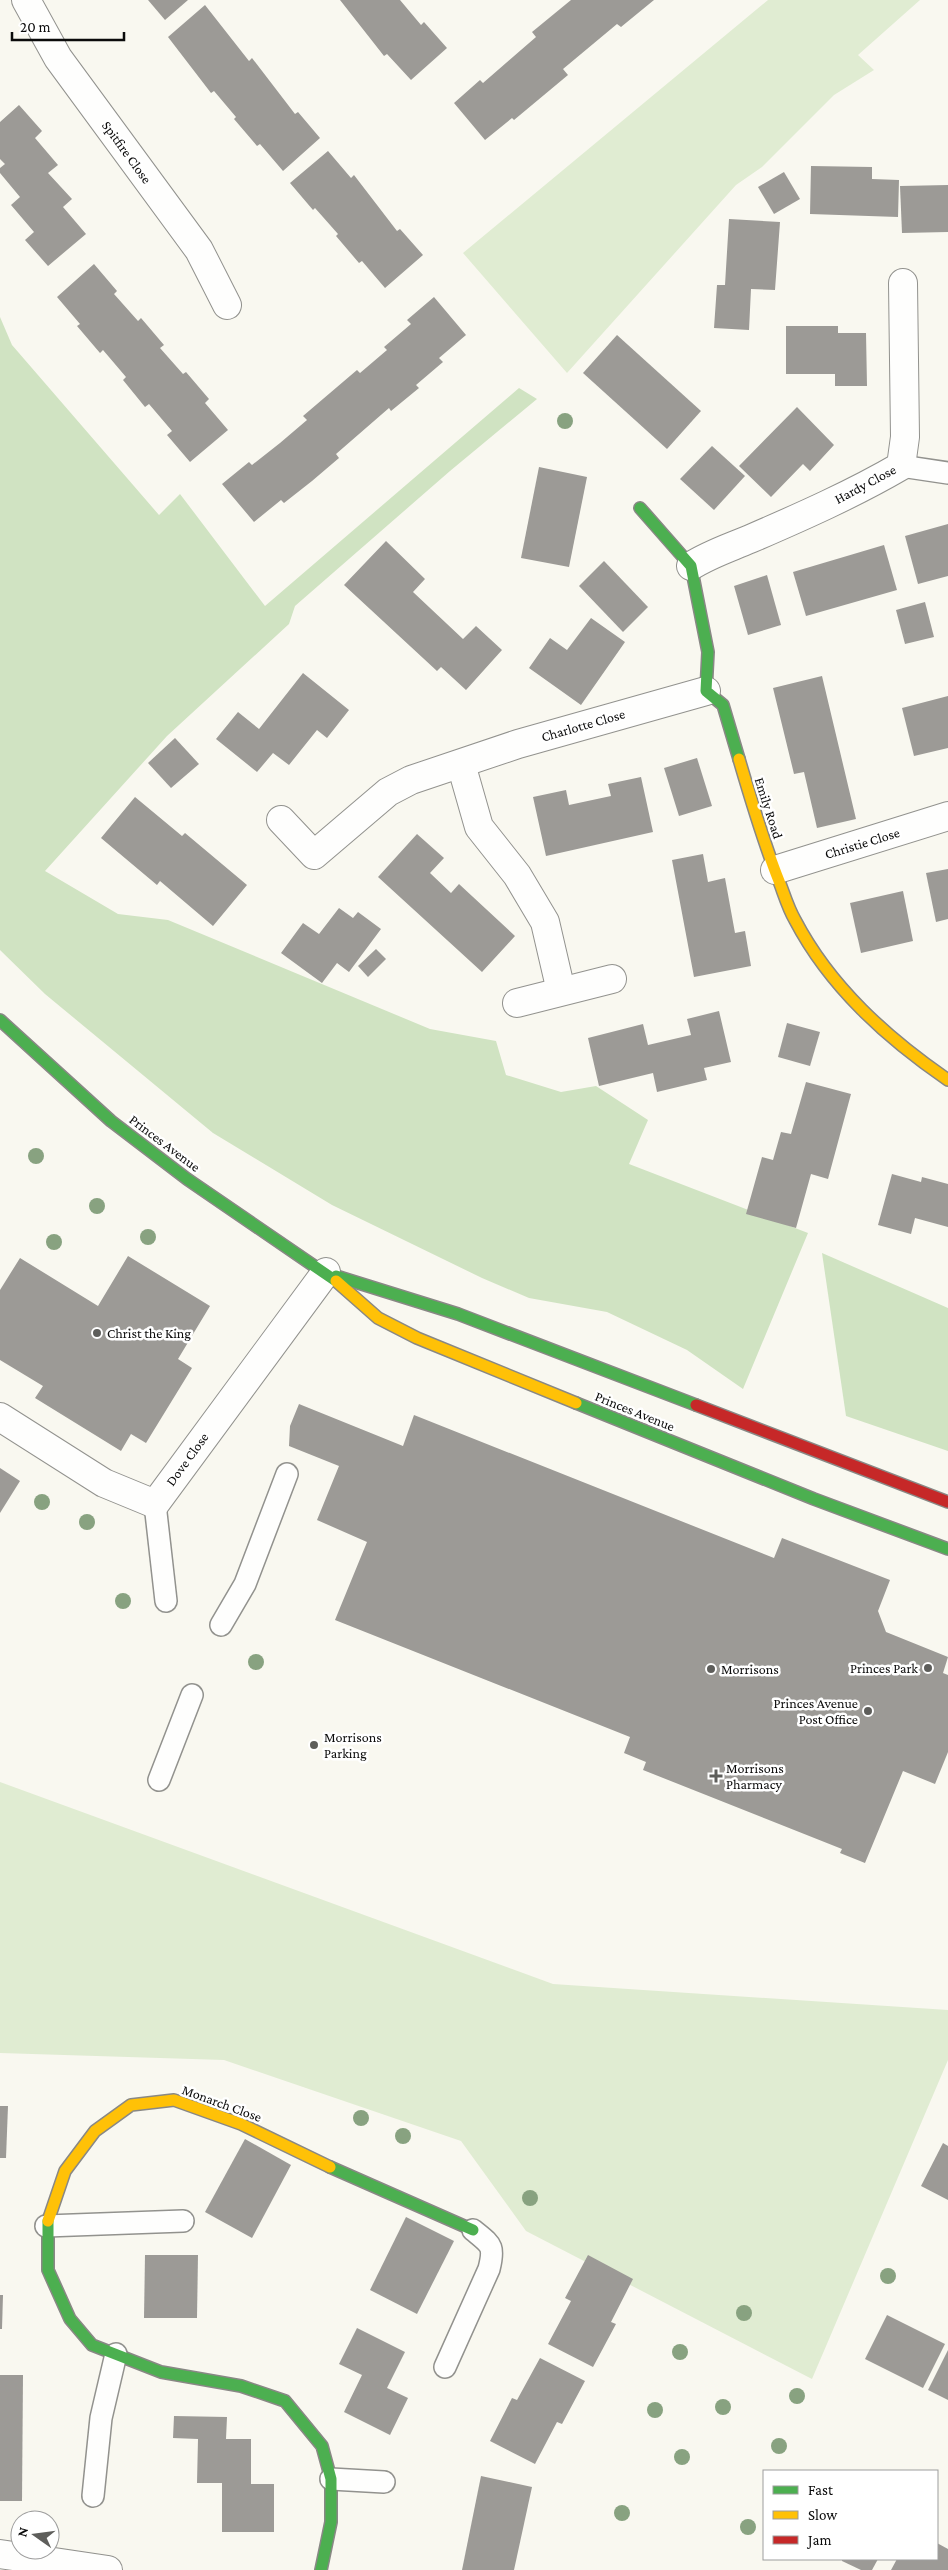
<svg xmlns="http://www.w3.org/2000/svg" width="948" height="2570" font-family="'Crimson Pro',serif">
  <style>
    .green { fill: #e0ecd2 }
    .forest { fill: #d0e3c2 }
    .building { fill: #9c9a96 }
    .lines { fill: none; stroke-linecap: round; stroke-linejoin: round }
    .lane-casing { stroke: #92928e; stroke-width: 24 }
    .street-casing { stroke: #92928e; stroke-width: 30 }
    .fast-casing { stroke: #898885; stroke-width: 14 }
    .slow-casing { stroke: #898885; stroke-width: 14 }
    .jam-casing { stroke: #898885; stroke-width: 14 }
    .lane { stroke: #fefefd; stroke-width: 21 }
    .street { stroke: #fefefd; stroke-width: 28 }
    .fast { stroke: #4caf50; stroke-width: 11 }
    .slow { stroke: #ffc107; stroke-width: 11 }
    .jam { stroke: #c62828; stroke-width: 11 }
    .tree { fill: #88a280 }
    .poi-dot { fill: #5e5e5b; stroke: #fff; stroke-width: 2 }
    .labels { text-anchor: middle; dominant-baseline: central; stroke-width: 5; stroke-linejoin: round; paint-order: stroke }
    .street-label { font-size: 14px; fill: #0b0b0b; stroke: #fff }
    .poi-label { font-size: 14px; fill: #0b0b0b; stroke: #fff; text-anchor: start }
  </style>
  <rect width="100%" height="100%" fill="#f9f8f0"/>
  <g class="green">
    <polygon points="768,0 920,0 858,55 874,70 834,95 762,167 736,185 567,373 463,253"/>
    <polygon points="0,1782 553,1984 948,2010 948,2060 812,2379 526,2231 461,2141 224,2060 0,2053"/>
  </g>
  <g class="forest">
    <polygon points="0,317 12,345 159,515 180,494 265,606 519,388 537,399 450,471 295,606 289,624 167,736 45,871 118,914 168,920 430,1029 496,1041 506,1075 561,1092 596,1086 648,1120 629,1164 808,1233 743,1389 687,1350 607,1312 529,1298 482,1278 332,1205 213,1133 45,994 0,950"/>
    <polygon points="822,1253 948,1308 948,1451 846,1416"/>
  </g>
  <g class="building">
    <polygon points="148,0 188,0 165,20"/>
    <polygon points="340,0 400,0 421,25 424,22 447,48 411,80 387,54 384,56"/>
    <polygon points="571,0 654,0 621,27 617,24 563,69 568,75 514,120 512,118 485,140 454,103 480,80 483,83 536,37 532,32"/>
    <polygon points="205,5 249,61 252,58 295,114 298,112 320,138 283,171 260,144 257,146 234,119 236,117 214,91 211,93 168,37"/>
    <polygon points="19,105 42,131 35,138 58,165 48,173 72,199 63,207 86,234 48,266 25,240 34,232 11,205 20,197 0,173 0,168 5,164 0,159 0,122"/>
    <polygon points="328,151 351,178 354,175 397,231 400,229 423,255 385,288 362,261 359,263 336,236 338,234 315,208 313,210 290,183"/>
    <polygon points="811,166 872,167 872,179 899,180 898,217 810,214"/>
    <polygon points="784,172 800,199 774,214 758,187"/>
    <polygon points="948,185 948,232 902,233 900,186"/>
    <polygon points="729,219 780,222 775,290 751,289 749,330 714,328 717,285 725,285"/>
    <polygon points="94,264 117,291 114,294 138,321 141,318 164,345 160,348 183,374 186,372 209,399 205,403 228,430 190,462 167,435 172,431 149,404 145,407 123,380 126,377 103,350 100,353 77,326 80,324 57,297"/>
    <polygon points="434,297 466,335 439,358 443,362 416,385 419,388 391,411 389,408 336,454 339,458 312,481 284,503 281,500 254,522 222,484 249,462 252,465 280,443 307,420 303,416 357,370 360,373 387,350 384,347 411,324 407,320"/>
    <polygon points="786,326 838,326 838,333 866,333 867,386 835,386 835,374 786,374"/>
    <polygon points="617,335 701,411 667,449 583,373"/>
    <polygon points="797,407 834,445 810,471 803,464 771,497 739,466"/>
    <polygon points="712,446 745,476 714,510 680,479"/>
    <polygon points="539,467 587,477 569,567 521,558"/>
    <polygon points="948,524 948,576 918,584 905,536"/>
    <polygon points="386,541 425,579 413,592 463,639 476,626 502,650 466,690 441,667 437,671 344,585"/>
    <polygon points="884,545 897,590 806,616 793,572"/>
    <polygon points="604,561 648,607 623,632 579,586"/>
    <polygon points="767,575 781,625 748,635 734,586"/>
    <polygon points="925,602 934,637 905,644 896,610"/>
    <polygon points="591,618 625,642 581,705 529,668 550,638 567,650"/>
    <polygon points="303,673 349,710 327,738 317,730 289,765 273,753 257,772 216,739 238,712 259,729"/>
    <polygon points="822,676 856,819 817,828 804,772 794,774 773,688"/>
    <polygon points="948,696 948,748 914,756 902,708"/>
    <polygon points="175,738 199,764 171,788 148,763"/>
    <polygon points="697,758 712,806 679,816 664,768"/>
    <polygon points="641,777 653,832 546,856 533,797 566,790 569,805 611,796 608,784"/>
    <polygon points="135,797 182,836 185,833 247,885 213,926 160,881 157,885 101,838"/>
    <polygon points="417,834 444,858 430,873 451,893 459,884 515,936 482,972 378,877"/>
    <polygon points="703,854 708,882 725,878 735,933 745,931 751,966 694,977 672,860"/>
    <polygon points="948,869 948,919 936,922 926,873"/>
    <polygon points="903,891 913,941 861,953 850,903"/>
    <polygon points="339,908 353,918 358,912 381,929 349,972 337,963 322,983 281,953 303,923 319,934"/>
    <polygon points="376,949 386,959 368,977 358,966"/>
    <polygon points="719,1011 731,1062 704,1068 707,1080 657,1092 653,1073 599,1086 588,1038 643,1024 648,1045 691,1035 687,1019"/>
    <polygon points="787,1023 820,1032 810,1066 778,1057"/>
    <polygon points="806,1082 851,1094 828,1179 811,1174 796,1228 746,1214 762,1157 773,1160 781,1132 791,1134"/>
    <polygon points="892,1174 921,1182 922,1177 948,1184 948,1227 915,1218 911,1234 878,1225"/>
    <polygon points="128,1256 210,1306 178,1359 192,1368 146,1443 131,1434 121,1451 35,1398 43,1386 0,1360 0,1290 20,1258 98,1306"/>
    <polygon points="299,1404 403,1446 414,1415 774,1558 782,1538 890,1580 878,1611 886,1632 948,1657 943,1673 948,1675 948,1752 935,1784 903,1771 865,1863 840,1853 842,1849 643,1770 646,1762 624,1753 630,1737 335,1620 367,1542 317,1520 339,1466 289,1446 290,1426"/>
    <polygon points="0,1468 20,1481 0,1513"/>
    <polygon points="0,2106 8,2106 6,2158 0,2158"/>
    <polygon points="245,2139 291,2165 252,2238 205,2212"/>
    <polygon points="943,2143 948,2146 948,2200 921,2186"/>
    <polygon points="406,2217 454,2241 417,2314 370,2290"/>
    <polygon points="145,2255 198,2255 197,2318 144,2318"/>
    <polygon points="588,2255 633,2279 611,2322 616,2324 593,2367 548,2344 571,2301 565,2298"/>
    <polygon points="0,2295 3,2295 2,2329 0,2329"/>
    <polygon points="887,2315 945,2344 923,2388 865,2359"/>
    <polygon points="357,2328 405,2352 387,2388 408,2398 390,2435 344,2412 362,2375 339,2364"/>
    <polygon points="948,2350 948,2400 928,2390"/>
    <polygon points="540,2358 585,2381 562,2424 557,2422 535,2464 490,2441 512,2398 517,2400"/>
    <polygon points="0,2375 23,2375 22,2501 0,2501"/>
    <polygon points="174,2416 227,2417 226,2439 251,2439 251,2484 274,2484 274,2532 222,2532 222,2483 197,2483 198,2439 173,2438"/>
    <polygon points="481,2476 532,2487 514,2570 462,2570"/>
    <polygon points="937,2543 948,2549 948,2570 891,2570 897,2559 937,2559"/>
    <polygon points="842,2559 878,2559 872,2570 861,2570 842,2561"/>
  </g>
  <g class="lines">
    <defs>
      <g id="lane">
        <polyline points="901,466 948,473"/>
        <polyline points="155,1504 166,1601"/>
        <polyline points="221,1625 245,1584 287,1474"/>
        <polyline points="159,1780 192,1695"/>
        <polyline points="46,2226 183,2221"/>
        <path d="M445 2367 489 2269C495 2245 491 2245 473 2230"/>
        <polyline points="331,2479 384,2482"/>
        <polyline points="93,2496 101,2418 116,2354"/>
      </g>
      <g id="street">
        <polyline points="26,0 58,58 199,250 227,305"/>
        <path d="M691 566C710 554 729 548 750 539 801 517 853 494 901 466L905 437 903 283"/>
        <polyline points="461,764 479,827 517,875 545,922 561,991"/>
        <polyline points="281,820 314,855 388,792 411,780 518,744 706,691"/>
        <polyline points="775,870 948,816"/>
        <polyline points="517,1003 612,979"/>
        <polyline points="0,1417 104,1483 155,1504 326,1272"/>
        <polyline points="0,2554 108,2570"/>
      </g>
      <g id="fast">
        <polyline points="640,508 691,566 708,652 706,691 723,705 739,759"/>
        <polyline points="0,1020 111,1121 187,1179 336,1281"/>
        <polyline points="336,1276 458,1314 696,1405"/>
        <polyline points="576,1403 814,1499 948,1549"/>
        <polyline points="330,2167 473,2230"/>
        <polyline points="48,2221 48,2270 70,2319 92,2345 161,2372 241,2386 285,2401 322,2446 331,2479 331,2522 321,2570"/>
      </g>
      <g id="slow">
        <path d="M739 759C751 800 763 841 779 881 784 894 788 908 795 920 830 987 887 1038 948 1080"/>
        <polyline points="336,1281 378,1318 417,1338 576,1403"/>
        <polyline points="48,2221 65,2171 95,2131 131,2105 174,2100 241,2124 330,2167"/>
      </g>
      <polyline id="jam" points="696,1405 948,1502"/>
    </defs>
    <use href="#lane" class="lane-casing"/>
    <use href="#street" class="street-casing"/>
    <use href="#fast" class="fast-casing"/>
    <use href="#slow" class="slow-casing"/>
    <use href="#jam" class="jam-casing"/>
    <use href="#lane" class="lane"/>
    <use href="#street" class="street"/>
    <use href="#fast" class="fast"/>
    <use href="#slow" class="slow"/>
    <use href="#jam" class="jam"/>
  </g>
  <g class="tree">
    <circle cx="565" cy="421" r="8"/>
    <circle cx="36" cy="1156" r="8"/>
    <circle cx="97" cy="1206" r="8"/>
    <circle cx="148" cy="1237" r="8"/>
    <circle cx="54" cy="1242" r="8"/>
    <circle cx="42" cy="1502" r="8"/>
    <circle cx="87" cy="1522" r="8"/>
    <circle cx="123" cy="1601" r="8"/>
    <circle cx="256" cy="1662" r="8"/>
    <circle cx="361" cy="2118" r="8"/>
    <circle cx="403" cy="2136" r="8"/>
    <circle cx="530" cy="2198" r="8"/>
    <circle cx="888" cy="2276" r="8"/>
    <circle cx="744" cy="2313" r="8"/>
    <circle cx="680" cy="2352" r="8"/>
    <circle cx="797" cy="2396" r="8"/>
    <circle cx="723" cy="2407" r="8"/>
    <circle cx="655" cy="2410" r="8"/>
    <circle cx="779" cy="2446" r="8"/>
    <circle cx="682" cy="2457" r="8"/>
    <circle cx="622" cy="2513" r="8"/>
    <circle cx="748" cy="2527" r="8"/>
  </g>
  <g class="poi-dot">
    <circle cx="97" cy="1333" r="5"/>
    <circle cx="928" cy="1668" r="5"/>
    <circle cx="711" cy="1669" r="5"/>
    <circle cx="868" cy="1711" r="5"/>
    <circle cx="314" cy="1745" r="5"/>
    <path d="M713.5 1768.5h5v5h5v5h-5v5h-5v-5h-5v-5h5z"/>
  </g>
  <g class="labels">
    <g class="street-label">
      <text transform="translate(127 152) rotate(54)">Spitfire Close</text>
      <text transform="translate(865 484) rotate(-28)">Hardy Close</text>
      <text transform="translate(583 725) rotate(-16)">Charlotte Close</text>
      <text transform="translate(769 808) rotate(72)">Emily Road</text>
      <text transform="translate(862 843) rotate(-17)">Christie Close</text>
      <text transform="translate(165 1143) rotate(37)">Princes Avenue</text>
      <text transform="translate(635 1411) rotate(22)">Princes Avenue</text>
      <text transform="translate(187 1459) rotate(-54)">Dove Close</text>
      <text transform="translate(222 2103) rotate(20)">Monarch Close</text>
    </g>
    <g class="poi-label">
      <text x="107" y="1333">Christ the King</text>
      <text x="918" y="1668" text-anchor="end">Princes Park</text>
      <text x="721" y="1669">Morrisons</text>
      <text x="858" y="1703" text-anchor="end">Princes Avenue<tspan x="858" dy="16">Post Office</tspan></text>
      <text x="324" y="1737">Morrisons<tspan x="324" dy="16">Parking</tspan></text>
      <text x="726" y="1768">Morrisons<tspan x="726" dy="16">Pharmacy</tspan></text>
    </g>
  </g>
  <rect x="763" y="2470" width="175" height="90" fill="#ffffff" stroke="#9d9d9d"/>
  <rect x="773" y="2486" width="25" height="8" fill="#4caf50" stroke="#9d9d9d"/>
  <text x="808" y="2495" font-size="15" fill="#0b0b0b">Fast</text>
  <rect x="773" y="2511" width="25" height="8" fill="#ffc107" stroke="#9d9d9d"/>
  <text x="808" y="2520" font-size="15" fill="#0b0b0b">Slow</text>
  <rect x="773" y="2536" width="25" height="8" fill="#c62828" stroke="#9d9d9d"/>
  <text x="808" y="2545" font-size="15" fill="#0b0b0b">Jam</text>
  <g transform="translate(35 2535) rotate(284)"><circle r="24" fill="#ffffff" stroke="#9d9d9d"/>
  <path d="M0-4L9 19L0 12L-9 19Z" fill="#5e5e5b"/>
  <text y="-8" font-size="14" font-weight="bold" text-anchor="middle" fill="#0b0b0b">N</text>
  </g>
  <path d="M12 32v8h112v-8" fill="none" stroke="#0b0b0b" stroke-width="2.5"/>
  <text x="20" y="32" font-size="15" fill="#0b0b0b" stroke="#ffffff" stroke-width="4" paint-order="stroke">20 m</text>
</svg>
